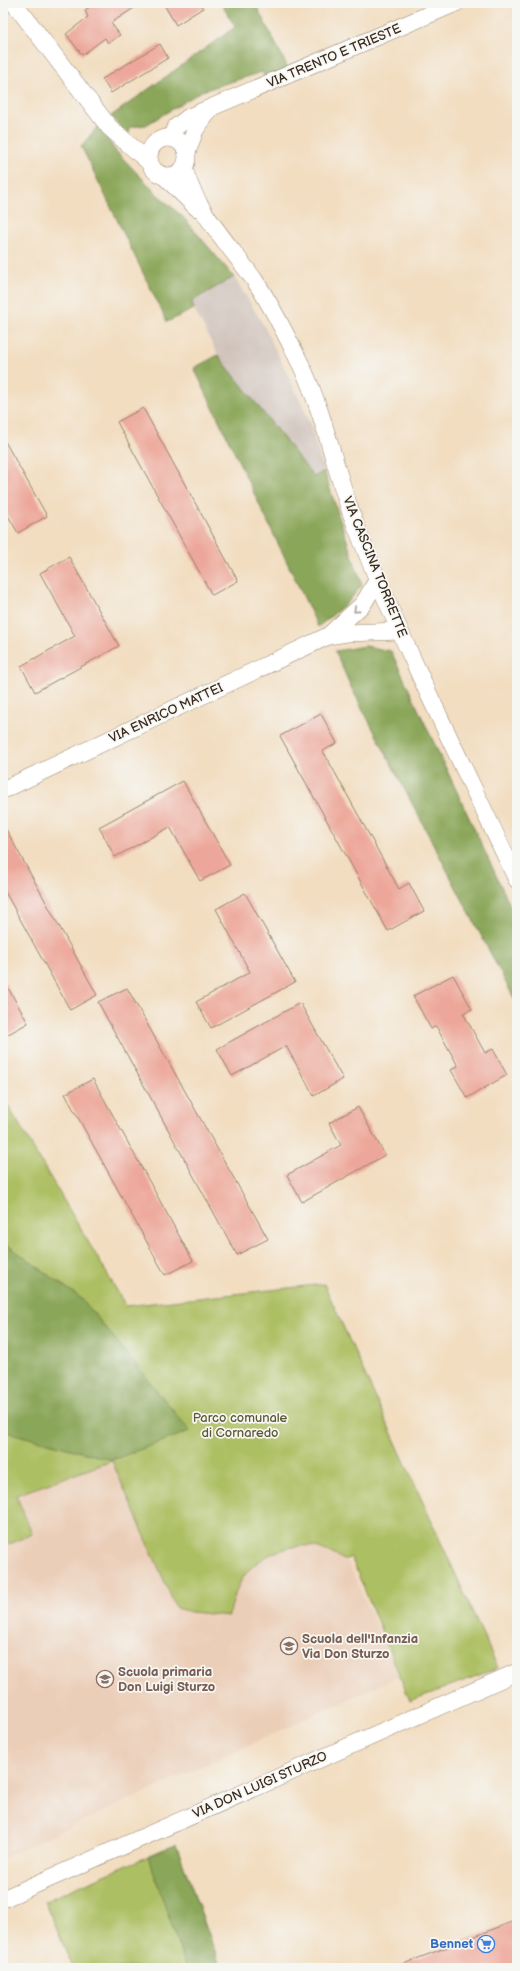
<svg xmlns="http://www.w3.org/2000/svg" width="520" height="1971" font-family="'Balsamiq Sans',sans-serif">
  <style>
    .built { fill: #ebceb7 }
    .industrial { fill: #cfc1ba }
    .green { fill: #adbf63; stroke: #747440 }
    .forest { fill: #8aa659; stroke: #62683c }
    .building { fill: #eda79a }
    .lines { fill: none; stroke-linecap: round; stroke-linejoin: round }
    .street-casing { stroke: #96846f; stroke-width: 18 }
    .street { stroke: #fff; stroke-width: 17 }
    .oneway { stroke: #a79f9a }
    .labels { text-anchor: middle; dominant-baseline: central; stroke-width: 3.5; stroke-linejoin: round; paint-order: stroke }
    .street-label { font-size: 13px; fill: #3b2a1e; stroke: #f6f6f2 }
    .park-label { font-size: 13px; fill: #5d5733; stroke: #f6f6f2 }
    .education-label { font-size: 13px; font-weight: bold; fill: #785e54; stroke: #f6f6f2; text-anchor: start }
    .shop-label { font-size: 13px; font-weight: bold; fill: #366cbe; stroke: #f6f6f2; text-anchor: end }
  </style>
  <rect width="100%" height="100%" fill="#f6f6f2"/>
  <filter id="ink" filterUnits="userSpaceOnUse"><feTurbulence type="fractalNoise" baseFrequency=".025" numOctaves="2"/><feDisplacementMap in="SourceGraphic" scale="8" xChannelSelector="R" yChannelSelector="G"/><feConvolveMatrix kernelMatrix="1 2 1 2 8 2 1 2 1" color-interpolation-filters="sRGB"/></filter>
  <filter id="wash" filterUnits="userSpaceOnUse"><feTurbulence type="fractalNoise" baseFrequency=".012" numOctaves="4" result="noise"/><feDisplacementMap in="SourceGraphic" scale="16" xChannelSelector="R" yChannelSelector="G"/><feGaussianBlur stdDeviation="0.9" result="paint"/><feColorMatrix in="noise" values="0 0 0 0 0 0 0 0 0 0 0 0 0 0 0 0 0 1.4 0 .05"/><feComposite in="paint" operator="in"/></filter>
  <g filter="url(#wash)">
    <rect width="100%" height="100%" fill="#f2ddc0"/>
    <polygon class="built" points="112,1460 176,1608 191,1612 229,1616 236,1590 248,1571 262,1559 282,1550 302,1546 315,1547 344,1560 349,1565 399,1676 3,1858 3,1547 32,1534 16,1495"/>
    <polygon class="industrial" points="234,277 264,326 307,415 324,471 314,477 218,355 194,309 192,301"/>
    <g class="green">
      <path d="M3 1097 126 1306 324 1284 498 1668 410 1701 351 1557 344 1560C335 1555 325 1550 316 1547 293 1542 263 1554 248 1571 237 1583 233 1601 229 1616L191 1612 176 1608 112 1461 16 1495 32 1534 3 1547Z"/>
      <polygon points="176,1844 221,1968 73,1968 45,1901"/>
    </g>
    <g class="forest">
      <polygon points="221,3 255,3 290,72 268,82 262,72 202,91 146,125 131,127 129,133 121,128 111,116 235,27"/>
      <polygon points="99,125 114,149 157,194 183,217 234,277 192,301 194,309 167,322 81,146"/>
      <polygon points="218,355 314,477 324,471 362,585 347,603 318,627 194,368"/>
      <polygon points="366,646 391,651 517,920 517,1004 351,687 335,651"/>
      <polygon points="3,1242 82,1299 190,1431 112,1460 3,1431"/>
      <polygon points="176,1844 221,1968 186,1968 148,1856"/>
    </g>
    <g id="blocks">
      <g class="building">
        <polygon points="96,3 140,4 111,23 120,35 108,43 105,38 82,55 66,34 88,17 85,10"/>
        <polygon points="163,3 200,3 203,8 176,25"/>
        <polygon points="160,44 168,58 111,93 102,79"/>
        <polygon points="143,408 238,581 212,595 117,422"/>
        <polygon points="3,438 47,516 18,533 3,507"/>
        <polygon points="69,557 119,646 35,692 21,666 75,636 40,573"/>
        <polygon points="321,714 337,743 323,751 399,889 409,883 424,911 388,931 280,736"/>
        <polygon points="183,781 230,865 200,881 170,827 115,857 99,827"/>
        <polygon points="3,824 97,995 70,1010 3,888"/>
        <polygon points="245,893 295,982 211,1028 196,1002 250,972 216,909"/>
        <polygon points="453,975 472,1009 463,1013 485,1053 493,1049 507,1075 467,1098 451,1070 458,1066 436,1026 431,1029 413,996"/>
        <polygon points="3,979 28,1023 3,1037"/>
        <polygon points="127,988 268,1239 237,1255 98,1002"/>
        <polygon points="300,1003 343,1079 314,1096 286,1046 232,1076 217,1049"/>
        <polygon points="93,1079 193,1261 165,1275 65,1094"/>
        <polygon points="358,1107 385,1155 302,1202 287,1175 341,1145 329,1123"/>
        <polygon points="517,1920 517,1968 393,1968"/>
      </g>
    </g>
  </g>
  <g filter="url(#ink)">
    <use href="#blocks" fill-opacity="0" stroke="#96846f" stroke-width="1"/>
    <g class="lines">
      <defs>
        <g id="street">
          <polyline points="14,3 109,127 149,162"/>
          <polyline points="171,137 176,127 189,117 456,3"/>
          <circle cx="168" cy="157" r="19"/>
          <polyline points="187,153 195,130 211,108"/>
          <path d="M184 168C196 212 230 245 255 281 273 307 287 337 301 365 326 417 335 473 356 526 403 647 462 763 517 880"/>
          <polyline points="164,176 197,208"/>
          <polyline points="328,636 363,604 378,579"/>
          <polyline points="3,790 328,636 347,633 400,631"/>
          <polyline points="3,1899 517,1672"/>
        </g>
      </defs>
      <use href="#street" class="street-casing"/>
      <use href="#street" class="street"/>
    </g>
    <defs><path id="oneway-chevron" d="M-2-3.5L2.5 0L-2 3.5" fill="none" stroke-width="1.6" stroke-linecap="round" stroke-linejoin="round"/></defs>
    <use class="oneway" href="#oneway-chevron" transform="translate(356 610) rotate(139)"/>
  </g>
  <defs>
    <symbol id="school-ring" viewBox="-11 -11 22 22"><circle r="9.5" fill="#f6f6f2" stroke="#8d6e63" stroke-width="1.5"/><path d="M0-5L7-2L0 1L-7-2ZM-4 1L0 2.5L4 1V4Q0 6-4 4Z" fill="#8d6e63"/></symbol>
    <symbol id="supermarket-ring" viewBox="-11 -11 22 22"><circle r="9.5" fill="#f6f6f2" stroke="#3f7fe0" stroke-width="1.5"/><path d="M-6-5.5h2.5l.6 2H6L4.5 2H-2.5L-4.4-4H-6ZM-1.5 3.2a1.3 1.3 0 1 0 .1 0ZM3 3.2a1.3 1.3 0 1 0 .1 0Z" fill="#3f7fe0"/></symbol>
  </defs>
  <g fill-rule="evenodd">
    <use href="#school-ring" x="279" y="1636" width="20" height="20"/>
    <use href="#school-ring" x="95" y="1669" width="20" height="20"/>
    <use href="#supermarket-ring" x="476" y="1934" width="20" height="20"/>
  </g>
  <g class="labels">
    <g class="street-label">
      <text transform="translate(334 56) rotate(-23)">VIA TRENTO E TRIESTE</text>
      <text transform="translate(375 567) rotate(68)">VIA CASCINA TORRETTE</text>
      <text transform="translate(166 713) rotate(-25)">VIA ENRICO MATTEI</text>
      <text transform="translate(260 1785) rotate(-24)">VIA DON LUIGI STURZO</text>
    </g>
    <g class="park-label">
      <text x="240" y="1418">Parco comunale<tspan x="240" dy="15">di Cornaredo</tspan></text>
    </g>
    <g class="education-label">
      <text x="302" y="1639">Scuola dell'Infanzia<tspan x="302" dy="15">Via Don Sturzo</tspan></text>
      <text x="118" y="1672">Scuola primaria<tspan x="118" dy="15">Don Luigi Sturzo</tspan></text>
    </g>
    <g class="shop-label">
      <text x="473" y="1944">Bennet</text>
    </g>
  </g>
  <rect width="520" height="1971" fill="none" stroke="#f6f6f2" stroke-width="16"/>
</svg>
